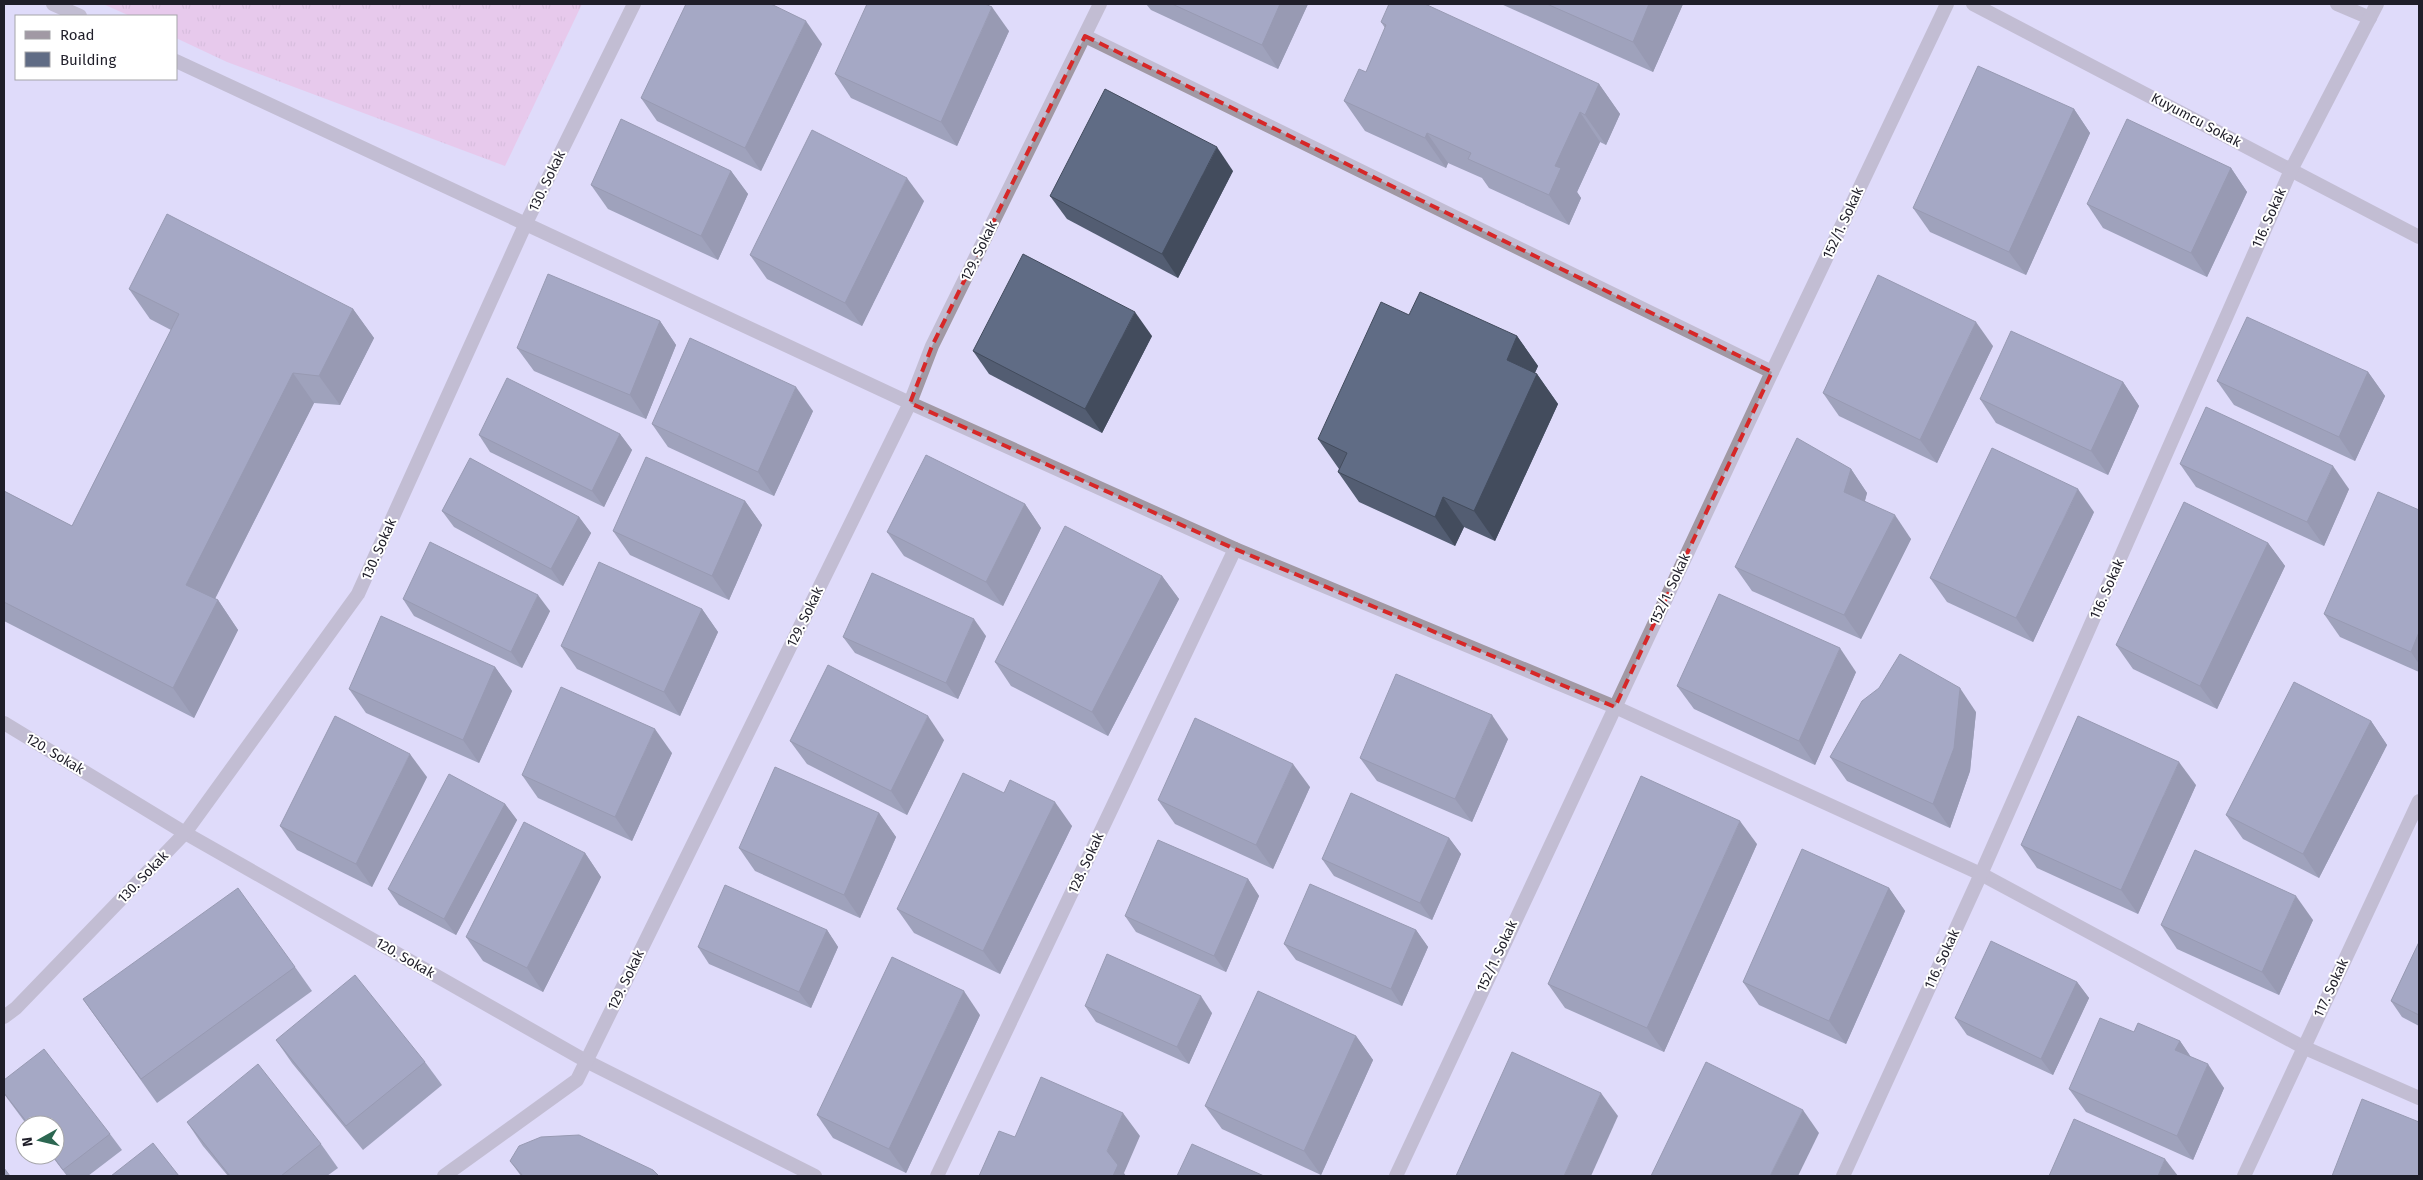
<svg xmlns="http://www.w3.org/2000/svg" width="2423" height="1180" font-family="'Fira Sans',sans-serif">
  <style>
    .grass { fill: url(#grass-tufts) }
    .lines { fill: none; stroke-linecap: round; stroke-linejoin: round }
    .minor { stroke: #a199a4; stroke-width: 14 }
    .wall { fill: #535d72 }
    .shaded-wall { fill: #434c5d }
    .building { fill: #606c85; stroke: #434c5d }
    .marked { fill: none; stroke: #d62828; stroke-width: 4; stroke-dasharray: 10 6; stroke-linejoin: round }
    .labels { text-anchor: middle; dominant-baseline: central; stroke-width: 4; stroke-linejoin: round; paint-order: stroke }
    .street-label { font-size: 14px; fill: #1f1e29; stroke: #fff }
  </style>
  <defs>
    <pattern id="grass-tufts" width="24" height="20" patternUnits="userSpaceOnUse" patternTransform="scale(1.25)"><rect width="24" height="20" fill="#f2b4db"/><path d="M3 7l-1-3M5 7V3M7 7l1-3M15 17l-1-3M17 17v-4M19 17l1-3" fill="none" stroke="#cf9abc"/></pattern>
  </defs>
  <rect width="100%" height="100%" fill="#dfdbfa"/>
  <polygon class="grass" points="103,4 582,4 505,166 227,62 176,38 176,16 130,16"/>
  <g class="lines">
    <g class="minor">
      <polyline points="53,4 80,16"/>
      <polyline points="1973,4 2419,237"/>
      <polyline points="2337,4 2370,18"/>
      <polyline points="1085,36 1772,372"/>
      <polyline points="176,61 910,403 1235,549 1615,707 1981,874 2303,1047 2419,1098"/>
      <polyline points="4,723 185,833 586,1061 815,1176"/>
      <polyline points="4,1017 16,1008 185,833 358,594 526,223 634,4"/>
      <polyline points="444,1176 577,1080 910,403 932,346 1100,4"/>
      <polyline points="937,1176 1235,549"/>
      <polyline points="1396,1176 1772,372 1947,4"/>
      <polyline points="1843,1176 1981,874 2291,170 2377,4"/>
      <polyline points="2244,1176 2419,801"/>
    </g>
  </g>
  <g class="wall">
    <polygon points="1146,4 1308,4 1278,69 1151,10"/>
    <polygon points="1501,4 1683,4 1653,72"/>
    <polygon points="1381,22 1599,84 1620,114 1606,145 1600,142 1577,192 1581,198 1569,225 1489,188 1482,178 1448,163 1446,168 1365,131 1344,101 1366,72 1385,28"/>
    <polygon points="1009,31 957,146 851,98 835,74"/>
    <polygon points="822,44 761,171 657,121 641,98"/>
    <polygon points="2074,109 2090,133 2026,275 1930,232 1913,208"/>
    <polygon points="2231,168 2247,192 2207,277 2103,228 2087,204"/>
    <polygon points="731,171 748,194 718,260 608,209 591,185"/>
    <polygon points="1233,171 1178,278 1067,219 1050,196"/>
    <polygon points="924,201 862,326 767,279 750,255"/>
    <polygon points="129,289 353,309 374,338 340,405 314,403 215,599 218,600 238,630 194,718 4,621 4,491 72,526 171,330 150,319"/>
    <polygon points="1409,315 1517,336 1538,366 1535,373 1537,374 1558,404 1495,541 1464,527 1455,546 1359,502 1338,472 1339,469 1318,439"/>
    <polygon points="660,321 676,345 646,419 534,371 517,348"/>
    <polygon points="1152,336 1102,433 989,374 973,351"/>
    <polygon points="1993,346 1937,463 1839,416 1823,393"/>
    <polygon points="2368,372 2385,396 2355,461 2234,405 2217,381"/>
    <polygon points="2123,382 2139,406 2108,475 1996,423 1980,399"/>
    <polygon points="813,411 774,496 668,447 652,424"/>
    <polygon points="620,434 632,450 604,507 490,452 479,435"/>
    <polygon points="2180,464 2349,489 2324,546 2196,487"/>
    <polygon points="1851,469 1867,493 1865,501 1911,539 1861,639 1752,591 1735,567"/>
    <polygon points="745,501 762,525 729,600 630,555 613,531"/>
    <polygon points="1025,504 1041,528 1003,606 904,556 887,532"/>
    <polygon points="2419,510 2419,672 2340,637 2324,614"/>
    <polygon points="442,511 579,517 591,533 563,586 454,527"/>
    <polygon points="2094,512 2033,642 1947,602 1930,578"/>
    <polygon points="2268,543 2285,566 2217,709 2133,669 2116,645"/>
    <polygon points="1162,576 1179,599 1108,736 1011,686 995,662"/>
    <polygon points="403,599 550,611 522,668 414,616"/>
    <polygon points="702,609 718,632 680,716 577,669 561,646"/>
    <polygon points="986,636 958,699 855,653 843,637"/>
    <polygon points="495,667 512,691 479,763 366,713 349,689"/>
    <polygon points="1856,672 1815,765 1694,709 1677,686"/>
    <polygon points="1976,712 1970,771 1950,828 1847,781 1830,757"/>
    <polygon points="2371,721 2387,745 2319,878 2243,839 2226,815"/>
    <polygon points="1508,739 1472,822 1377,781 1360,758"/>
    <polygon points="944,740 907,815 807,764 790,741"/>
    <polygon points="672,753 632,841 538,798 522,775"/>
    <polygon points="427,777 372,887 297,850 280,826"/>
    <polygon points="2196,785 2138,914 2037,868 2021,845"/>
    <polygon points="1310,787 1273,869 1175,824 1158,800"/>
    <polygon points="1004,793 1072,826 1000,974 914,933 897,909"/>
    <polygon points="505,804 517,820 456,935 399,905 388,889"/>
    <polygon points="879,813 896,837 860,918 755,871 739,848"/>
    <polygon points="1449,838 1461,854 1432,920 1334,876 1322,859"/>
    <polygon points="1757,844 1664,1052 1565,1008 1548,984"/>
    <polygon points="585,853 601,877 543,992 483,961 466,937"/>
    <polygon points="1248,879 1259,896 1226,972 1136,932 1125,916"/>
    <polygon points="1889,888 1905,911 1846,1044 1759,1005 1743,982"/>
    <polygon points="2313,920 2279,995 2177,949 2161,925"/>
    <polygon points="827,930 838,947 811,1008 709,964 698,947"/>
    <polygon points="1416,930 1428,947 1402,1006 1296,960 1284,944"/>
    <polygon points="2419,942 2419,1026 2402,1017 2391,1001"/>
    <polygon points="295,967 312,991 157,1103 83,999"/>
    <polygon points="2077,982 2089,998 2053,1075 1967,1035 1955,1018"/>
    <polygon points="1085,1006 1212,1013 1189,1064 1096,1022"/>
    <polygon points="980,1015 906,1173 833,1138 817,1115"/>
    <polygon points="2134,1032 2180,1041 2191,1057 2224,1088 2193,1160 2086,1112 2069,1089"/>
    <polygon points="1356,1036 1373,1060 1321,1175 1222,1129 1205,1106"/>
    <polygon points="276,1040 425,1062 442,1085 363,1150 292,1063"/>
    <polygon points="4,1080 110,1134 122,1150 88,1176 67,1176 51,1155 55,1155 55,1125 27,1125 4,1094"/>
    <polygon points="187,1122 321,1144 338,1168 327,1176 228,1176 203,1146"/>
    <polygon points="510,1161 659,1176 521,1176"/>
  </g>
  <g class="shaded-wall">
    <polygon points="1280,4 1308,4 1278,69 1262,45"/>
    <polygon points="1649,4 1683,4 1653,72 1633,42"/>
    <polygon points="992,7 1009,31 957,146 941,122"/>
    <polygon points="806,21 822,44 761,171 745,148"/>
    <polygon points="1599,84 1620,114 1606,145 1585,115"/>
    <polygon points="2074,109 2090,133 2026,275 2009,252"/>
    <polygon points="1580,112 1600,142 1577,192 1581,198 1569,225 1549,195 1555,166"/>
    <polygon points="1427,133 1448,163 1446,168 1425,138"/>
    <polygon points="1217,147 1233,171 1178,278 1162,254"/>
    <polygon points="2231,168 2247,192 2207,277 2191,253"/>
    <polygon points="731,171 748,194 718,260 701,236"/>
    <polygon points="907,178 924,201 862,326 845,303"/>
    <polygon points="353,309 374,338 340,405 319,376"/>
    <polygon points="1135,312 1152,336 1102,433 1085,409"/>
    <polygon points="660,321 676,345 646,419 630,395"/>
    <polygon points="1976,322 1993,346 1937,463 1920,440"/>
    <polygon points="1517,336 1538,366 1527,389 1507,360"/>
    <polygon points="2368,372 2385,396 2355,461 2339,437"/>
    <polygon points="293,373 314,403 207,614 186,585"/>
    <polygon points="1537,374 1558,404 1495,541 1474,511"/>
    <polygon points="2123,382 2139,406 2108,475 2091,451"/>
    <polygon points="796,387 813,411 774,496 758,472"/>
    <polygon points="620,434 632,450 604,507 592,491"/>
    <polygon points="2333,466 2349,489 2324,546 2307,522"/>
    <polygon points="1851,469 1867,493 1860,516 1844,492"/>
    <polygon points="2078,489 2094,512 2033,642 2016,618"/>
    <polygon points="1443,497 1464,527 1455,546 1435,517"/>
    <polygon points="745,501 762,525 729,600 712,576"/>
    <polygon points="1025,504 1041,528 1003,606 986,582"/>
    <polygon points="1895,515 1911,539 1861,639 1844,615"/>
    <polygon points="579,517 591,533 563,586 551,569"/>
    <polygon points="2268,543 2285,566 2217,709 2200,686"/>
    <polygon points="1162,576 1179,599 1108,736 1092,712"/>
    <polygon points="538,595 550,611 522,668 511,652"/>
    <polygon points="218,600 238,630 194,718 173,688"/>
    <polygon points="702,609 718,632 680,716 664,692"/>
    <polygon points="974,619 986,636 958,699 946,683"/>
    <polygon points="2419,632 2419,664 2411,652"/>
    <polygon points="1840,648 1856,672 1815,765 1799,741"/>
    <polygon points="495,667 512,691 479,763 463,740"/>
    <polygon points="1960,688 1976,712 1970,771 1950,828 1933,804"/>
    <polygon points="1492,715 1508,739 1472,822 1455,799"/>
    <polygon points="928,716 944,740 907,815 891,791"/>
    <polygon points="2371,721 2387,745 2319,878 2303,854"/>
    <polygon points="655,729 672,753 632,841 615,817"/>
    <polygon points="410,754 427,777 372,887 356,864"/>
    <polygon points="2179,762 2196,785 2138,914 2121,890"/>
    <polygon points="1293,764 1310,787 1273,869 1256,845"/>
    <polygon points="1055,802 1072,826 1000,974 983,951"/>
    <polygon points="505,804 517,820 456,935 444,919"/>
    <polygon points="879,813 896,837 860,918 844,895"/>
    <polygon points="1740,821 1757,844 1664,1052 1647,1028"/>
    <polygon points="1449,838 1461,854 1432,920 1420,903"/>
    <polygon points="585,853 601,877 543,992 527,968"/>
    <polygon points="1248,879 1259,896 1226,972 1214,956"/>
    <polygon points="1889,888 1905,911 1846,1044 1829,1021"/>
    <polygon points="2296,896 2313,920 2279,995 2262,972"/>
    <polygon points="827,930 838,947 811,1008 799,992"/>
    <polygon points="1416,930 1428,947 1402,1006 1391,989"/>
    <polygon points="2077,982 2089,998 2053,1075 2041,1059"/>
    <polygon points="964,991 980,1015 906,1173 889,1149"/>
    <polygon points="1201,996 1212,1013 1189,1064 1177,1047"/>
    <polygon points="1356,1036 1373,1060 1321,1175 1304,1151"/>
    <polygon points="2180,1041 2196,1065 2175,1050"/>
    <polygon points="2208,1064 2224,1088 2193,1160 2177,1136"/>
    <polygon points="1601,1093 1618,1116 1591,1176 1564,1176"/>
    <polygon points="1803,1110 1819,1133 1798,1176 1770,1176"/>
    <polygon points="1123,1113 1140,1136 1124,1173 1126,1176 1113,1176 1107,1151"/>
    <polygon points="2165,1159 2178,1176 2158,1176"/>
  </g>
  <g class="building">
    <polygon points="686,4 771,4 806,21 745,148 641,98"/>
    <polygon points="867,4 985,4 992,7 941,122 835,74"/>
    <polygon points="1172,4 1280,4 1262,45"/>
    <polygon points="1389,4 1425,4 1599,84 1585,115 1580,112 1555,166 1561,168 1549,195 1468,159 1471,153 1427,133 1425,138 1344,101 1359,69 1366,72 1386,25 1381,22"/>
    <polygon points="1547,4 1649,4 1633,42"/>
    <polygon points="1978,66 2074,109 2009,252 1913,208"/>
    <polygon points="1105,89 1217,147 1162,254 1050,196"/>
    <polygon points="621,119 731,171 701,236 591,185"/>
    <polygon points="2127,119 2231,168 2191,253 2087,204"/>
    <polygon points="812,130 907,178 845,303 750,255"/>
    <polygon points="167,214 353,309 319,376 293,373 186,585 218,600 173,688 4,602 4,491 72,526 179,314 129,289"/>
    <polygon points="1023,254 1135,312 1085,409 973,351"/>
    <polygon points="548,274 660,321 630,395 517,348"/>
    <polygon points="1878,275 1976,322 1920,440 1823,393"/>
    <polygon points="1420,292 1517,336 1507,360 1537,374 1474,511 1443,497 1435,517 1338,472 1347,453 1318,439 1381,302 1409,315"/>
    <polygon points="2247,317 2368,372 2339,437 2217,381"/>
    <polygon points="2011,331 2123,382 2091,451 1980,399"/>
    <polygon points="690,338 796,387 758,472 652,424"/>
    <polygon points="507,378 620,434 592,491 479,435"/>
    <polygon points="2206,407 2333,466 2307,522 2180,464"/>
    <polygon points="1797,438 1851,469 1844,492 1895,515 1844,615 1735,567"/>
    <polygon points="1992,448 2078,489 2016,618 1930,578"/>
    <polygon points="926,455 1025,504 986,582 887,532"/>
    <polygon points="646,457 745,501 712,576 613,531"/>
    <polygon points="470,458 579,517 551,569 442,511"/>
    <polygon points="2378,492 2419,510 2419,632 2411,652 2324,614"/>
    <polygon points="2184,502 2268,543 2200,686 2116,645"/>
    <polygon points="1065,526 1162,576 1092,712 995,662"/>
    <polygon points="430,542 538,595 511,652 403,599"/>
    <polygon points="599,562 702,609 664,692 561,646"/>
    <polygon points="872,573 974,619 946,683 843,637"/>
    <polygon points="1719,594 1840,648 1799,741 1677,686"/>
    <polygon points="381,616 495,667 463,740 349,689"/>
    <polygon points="1900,654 1960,688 1954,748 1933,804 1830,757 1862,701 1879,688"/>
    <polygon points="828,665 928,716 891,791 790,741"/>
    <polygon points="1396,674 1492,715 1455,799 1360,758"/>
    <polygon points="2294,682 2371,721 2303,854 2226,815"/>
    <polygon points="561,687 655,729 615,817 522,775"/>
    <polygon points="335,716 410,754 356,864 280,826"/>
    <polygon points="2078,716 2179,762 2121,890 2021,845"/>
    <polygon points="1195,718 1293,764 1256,845 1158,800"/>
    <polygon points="775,767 879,813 844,895 739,848"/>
    <polygon points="963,773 1004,793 1010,780 1055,802 983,951 897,909"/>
    <polygon points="449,774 505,804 444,919 388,889"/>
    <polygon points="1641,776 1740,821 1647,1028 1548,984"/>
    <polygon points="1351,793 1449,838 1420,903 1322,859"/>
    <polygon points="524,822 585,853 527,968 466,937"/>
    <polygon points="1158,840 1248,879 1214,956 1125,916"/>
    <polygon points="1802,849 1889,888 1829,1021 1743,982"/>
    <polygon points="2195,850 2296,896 2262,972 2161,925"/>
    <polygon points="1310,884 1416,930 1391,989 1284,944"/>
    <polygon points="725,885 827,930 799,992 698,947"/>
    <polygon points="238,888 295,967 141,1079 83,999"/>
    <polygon points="1991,941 2077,982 2041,1059 1955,1018"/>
    <polygon points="2419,942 2419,1015 2391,1001"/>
    <polygon points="1107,954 1201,996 1177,1047 1085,1006"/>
    <polygon points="892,957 964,991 889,1149 817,1115"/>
    <polygon points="355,975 425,1062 346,1126 276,1040"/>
    <polygon points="1258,991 1356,1036 1304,1151 1205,1106"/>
    <polygon points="2100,1018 2134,1032 2138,1023 2180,1041 2175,1050 2208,1064 2177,1136 2069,1089"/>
    <polygon points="44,1049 110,1134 63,1170 52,1155 55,1155 55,1125 29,1125 4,1093 4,1080"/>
    <polygon points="1512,1052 1601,1093 1564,1176 1456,1176"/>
    <polygon points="1706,1062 1803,1110 1770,1176 1651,1176"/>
    <polygon points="258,1064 321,1144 281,1176 230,1176 187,1122"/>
    <polygon points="1041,1077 1123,1113 1107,1151 1118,1165 1113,1176 979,1176 999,1131 1015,1137"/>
    <polygon points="2362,1099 2419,1122 2419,1176 2332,1176"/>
    <polygon points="2074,1119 2165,1159 2158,1176 2049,1176"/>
    <polygon points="579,1135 653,1170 659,1176 523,1176 510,1161 519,1146 541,1137"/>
    <polygon points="153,1143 179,1176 111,1176"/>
    <polygon points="1192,1144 1264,1176 1177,1176"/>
    <polygon points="4,1168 10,1176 4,1176"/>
  </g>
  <path d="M0 0H2423V1180H0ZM1085 36 1772 372 1615 707 1235 549 910 403 932 346Z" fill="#dfdbfa" fill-opacity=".55" fill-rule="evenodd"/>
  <path class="marked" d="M1085 36 1772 372 1615 707 1235 549 910 403 932 346Z"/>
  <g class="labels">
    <g class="street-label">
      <text transform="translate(2196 120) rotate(28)">Kuyumcu Sokak</text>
      <text transform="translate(547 181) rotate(-64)">130. Sokak</text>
      <text transform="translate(2269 218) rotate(-66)">116. Sokak</text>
      <text transform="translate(1843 223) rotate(-65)">152/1. Sokak</text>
      <text transform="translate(979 251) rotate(-64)">129. Sokak</text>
      <text transform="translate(379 549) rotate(-66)">130. Sokak</text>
      <text transform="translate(1670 589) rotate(-65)">152/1. Sokak</text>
      <text transform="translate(2107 589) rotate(-66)">116. Sokak</text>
      <text transform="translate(805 617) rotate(-64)">129. Sokak</text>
      <text transform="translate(55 754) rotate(31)">120. Sokak</text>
      <text transform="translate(1086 863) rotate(-65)">128. Sokak</text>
      <text transform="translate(143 877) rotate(-46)">130. Sokak</text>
      <text transform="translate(1497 956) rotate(-65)">152/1. Sokak</text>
      <text transform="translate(405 958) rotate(30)">120. Sokak</text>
      <text transform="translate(1942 959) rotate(-65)">116. Sokak</text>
      <text transform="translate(626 980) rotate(-64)">129. Sokak</text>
      <text transform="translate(2331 988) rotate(-65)">117. Sokak</text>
    </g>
  </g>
  <rect width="2423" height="1180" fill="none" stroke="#1f1e29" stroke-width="10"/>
  <rect x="15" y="15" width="162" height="65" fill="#ffffff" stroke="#a5a5a9"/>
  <rect x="25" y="31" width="25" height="8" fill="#a199a4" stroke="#a5a5a9"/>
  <text x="60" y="40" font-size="15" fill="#1f1e29">Road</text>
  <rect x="25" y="52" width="25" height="15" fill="#606c85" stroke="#a5a5a9"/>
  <text x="60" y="65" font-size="15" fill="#1f1e29">Building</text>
  <g transform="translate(40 1140) rotate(262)"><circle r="24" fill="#ffffff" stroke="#a5a5a9"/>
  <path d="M0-4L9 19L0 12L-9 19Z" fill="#2c6751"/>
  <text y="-8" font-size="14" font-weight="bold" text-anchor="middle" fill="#1f1e29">N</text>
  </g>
</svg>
